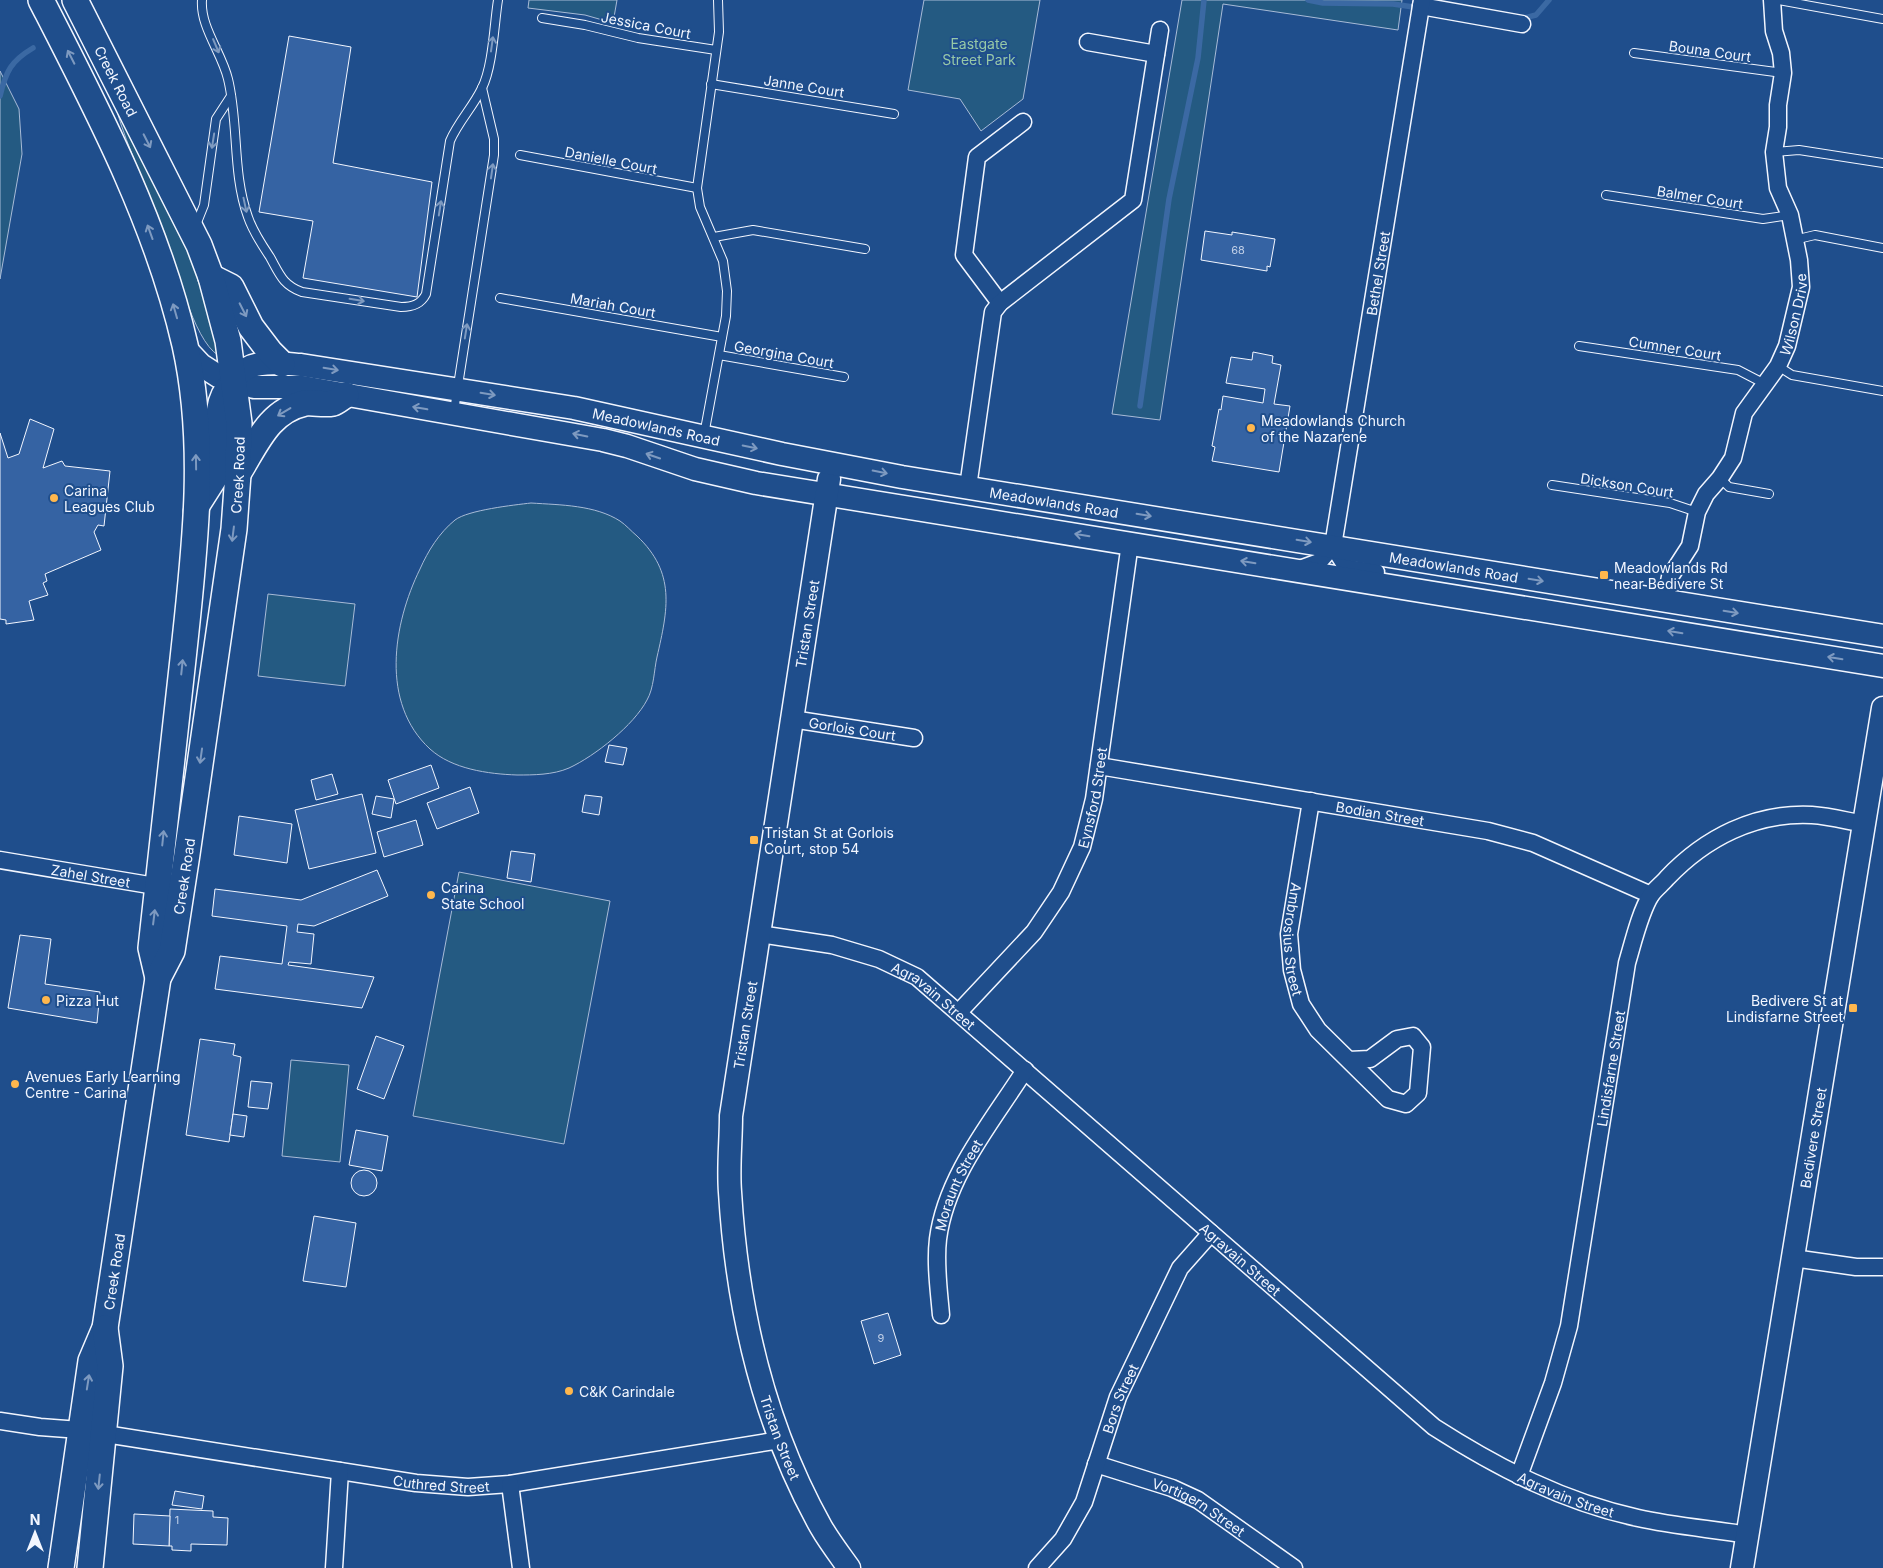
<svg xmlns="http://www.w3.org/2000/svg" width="1883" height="1568" font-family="Inter,sans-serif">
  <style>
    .green { fill: #245a82; stroke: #a8bbd7 }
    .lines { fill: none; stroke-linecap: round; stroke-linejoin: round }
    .stream { stroke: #3b69a3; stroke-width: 5.5 }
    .building { fill: #3563a3; stroke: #f2f6ff }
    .lane-casing { stroke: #f2f6ff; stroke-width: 10 }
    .street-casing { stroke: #f2f6ff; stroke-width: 19 }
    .secondary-casing { stroke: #f2f6ff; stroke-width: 25 }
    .primary-casing { stroke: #f2f6ff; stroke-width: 28 }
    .lane { stroke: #1f4e8c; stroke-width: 8 }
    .street { stroke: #1f4e8c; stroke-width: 16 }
    .secondary { stroke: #1f4e8c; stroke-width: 22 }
    .primary { stroke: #1f4e8c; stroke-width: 25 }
    .oneway { stroke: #7e9ac0 }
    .poi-dot { fill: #ffb74d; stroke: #1f4e8c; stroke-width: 2 }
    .labels { text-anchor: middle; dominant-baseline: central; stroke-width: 4; stroke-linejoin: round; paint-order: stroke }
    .number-label { font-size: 11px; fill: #c3d1e8 }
    .street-label { font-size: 14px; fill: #f2f6ff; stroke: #1f4e8c }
    .park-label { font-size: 14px; fill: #97c8a6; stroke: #1f4e8c }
    .poi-label { font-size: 14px; fill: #f2f6ff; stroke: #1f4e8c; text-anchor: start }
  </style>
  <rect width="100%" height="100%" fill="#1f4e8c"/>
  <g class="green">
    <polygon points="529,0 617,0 613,23 585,15 528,8"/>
    <polygon points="924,0 1040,0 1023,99 981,131 960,99 908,90"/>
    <polygon points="1182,0 1402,0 1398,30 1223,4 1160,420 1112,414"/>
    <polygon points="0,71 19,109 22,154 0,279"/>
    <path d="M116 108 209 291 218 355C193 340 175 262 164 233 149 191 128 151 116 108Z"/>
    <path d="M531 503C561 505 595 505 620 521 626 525 631 531 637 536 676 573 668 609 657 657 654 670 654 688 647 700 634 725 595 756 569 768 553 775 533 775 517 775 488 774 452 769 430 749 380 703 393 624 420 569 428 551 439 533 455 520 468 510 514 505 531 503Z"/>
    <polygon points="268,594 355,604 345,686 258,676"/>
    <polygon points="459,872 610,901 564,1144 413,1116"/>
    <polygon points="291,1060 349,1065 340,1162 282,1156"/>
  </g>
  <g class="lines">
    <g class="stream">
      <polyline points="1308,0 1323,3 1393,4 1420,8"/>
      <polyline points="1520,19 1536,15 1549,0"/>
      <path d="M0 96C6 71 11 61 33 48"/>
      <polyline points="1140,406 1169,199 1198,58 1204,0"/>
    </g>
  </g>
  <g class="building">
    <polygon points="289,36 351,47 333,163 432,182 417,297 303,278 313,221 259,212"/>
    <polygon points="1205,231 1232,235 1232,232 1275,239 1270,267 1267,266 1267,271 1201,260"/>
    <polygon points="1253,352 1273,356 1272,363 1281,365 1274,404 1290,406 1279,472 1212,461 1215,447 1212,446 1219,409 1221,410 1223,396 1263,403 1265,389 1226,383 1231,357 1252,360"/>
    <polygon points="30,419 54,429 43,468 62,461 65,466 110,471 104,526 98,525 94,532 101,550 45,574 47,581 43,583 48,595 29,601 34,620 6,624 6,620 0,619 0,433 8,458 19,454"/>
    <polygon points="609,745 627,748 623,765 605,762"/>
    <polygon points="431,765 439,788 396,804 388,780"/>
    <polygon points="332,774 338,794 316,800 311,780"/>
    <polygon points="470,787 479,813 437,829 427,803"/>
    <polygon points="362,794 376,853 309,869 295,810"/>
    <polygon points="585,795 602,797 599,815 582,812"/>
    <polygon points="376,796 394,799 391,818 372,814"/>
    <polygon points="239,816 292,824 287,863 234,855"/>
    <polygon points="416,820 423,845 384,857 377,832"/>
    <polygon points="511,851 535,854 531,882 507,878"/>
    <polygon points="377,870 388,896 314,926 298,924 297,932 314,934 311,964 289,962 288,965 374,977 362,1008 215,989 220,956 282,964 287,926 212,916 215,889 301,900"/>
    <polygon points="20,935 51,939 45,984 100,992 97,1023 8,1008"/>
    <polygon points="376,1036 404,1046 384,1099 357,1089"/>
    <polygon points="200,1039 235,1044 233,1055 241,1057 229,1142 186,1135"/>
    <polygon points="251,1081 272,1083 268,1109 248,1107"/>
    <polygon points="233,1114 247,1116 244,1137 230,1135"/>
    <polygon points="356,1130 388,1136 382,1171 349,1165"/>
    <circle cx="364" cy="1183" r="13"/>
    <polygon points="314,1216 356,1223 346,1287 303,1281"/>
    <polygon points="888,1313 901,1355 874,1364 861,1321"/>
    <polygon points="175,1491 204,1496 202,1509 172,1505"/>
    <polygon points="170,1509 213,1511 213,1517 228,1518 227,1545 191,1544 191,1551 172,1550 172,1546 169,1546"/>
    <polygon points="134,1514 170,1516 169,1546 133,1544"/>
  </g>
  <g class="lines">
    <defs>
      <g id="lane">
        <path d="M202 0C200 27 222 53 228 79 239 124 232 173 248 217 253 232 262 245 270 257 280 275 283 285 302 292L401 307C413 307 421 304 426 294L450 141C458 122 473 107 482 88 493 66 494 25 498 0"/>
        <polyline points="1778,0 1883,19"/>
        <polyline points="542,18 585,25 638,38 716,50"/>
        <polyline points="1634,53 1783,73"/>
        <polyline points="711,84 894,114"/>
        <polyline points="1774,152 1799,150 1883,163"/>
        <polyline points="520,155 697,188"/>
        <polyline points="1606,195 1763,219 1790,215"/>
        <polyline points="196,225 204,205 216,119 231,96"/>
        <polyline points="714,237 753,230 865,249"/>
        <polyline points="1794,240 1815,235 1883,248"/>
        <polyline points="500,298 722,337"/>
        <polyline points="1579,346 1738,370 1765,384"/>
        <polyline points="719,355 844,377"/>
        <polyline points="1778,366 1792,375 1883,391"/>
        <polyline points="454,411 494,155 494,139 482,88"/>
        <polyline points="704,435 726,316 727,291 723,261 700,207 697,188 719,32 718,0"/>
        <polyline points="1720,478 1729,487 1769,494"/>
        <polyline points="1552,485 1670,503 1697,512"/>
      </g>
      <g id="street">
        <polyline points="1421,6 1522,24"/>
        <polyline points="1088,42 1156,54"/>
        <polyline points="1000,303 964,255 977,157 1023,122"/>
        <polyline points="968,487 993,312 1000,303 1133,200 1160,30"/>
        <polyline points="1333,546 1347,568 1376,572"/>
        <path id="s1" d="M1297 570 1319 562 1333 546 1422 0"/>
        <path id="s2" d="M1665 601 1670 577 1690 546 1697 512 1706 494 1720 478 1733 458 1744 413 1778 366 1787 346 1801 287 1799 260 1790 215 1778 188 1774 152 1778 127V105L1783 73 1781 53 1774 31 1772 0"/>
        <path id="s3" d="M792 719 914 738"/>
        <path id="s4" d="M1099 766 1488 831 1533 843 1651 895"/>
        <path id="s5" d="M1311 801 1289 934 1292 970 1301 1004 1318 1030 1388 1099 1406 1104 1418 1093 1422 1047 1413 1036 1397 1039 1370 1059 1349 1060"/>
        <path id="s6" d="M0 860 167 888"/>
        <path id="s7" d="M759 934 832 945 879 959 917 977 1434 1427C1498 1468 1564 1502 1638 1518 1674 1526 1712 1529 1748 1535"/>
        <path id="s8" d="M959 1012 1034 932 1061 892 1082 847 1094 799 1130 543"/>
        <polyline points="1793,1258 1856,1267 1883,1267"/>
        <path id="s9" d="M941 1315C939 1291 935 1264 938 1239 946 1176 992 1122 1025 1070"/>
        <path id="s10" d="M0 1421 40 1427 80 1430 416 1483 468 1487 510 1484 780 1440"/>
        <path id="s11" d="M1096 1464 1172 1488 1198 1500 1294 1568"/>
        <path id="s12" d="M1519 1476 1553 1383 1569 1326 1627 963C1633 943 1640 912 1651 895 1655 889 1662 884 1667 878 1705 838 1755 812 1812 815 1829 816 1847 821 1864 824"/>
        <polyline points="510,1484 521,1568"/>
        <polyline points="334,1568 340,1471"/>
        <path id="s13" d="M1037 1568 1063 1539 1084 1502 1118 1397 1180 1268 1211 1233"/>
      </g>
      <g id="secondary">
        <polyline points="185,348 201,365 218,376 254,387 303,387 603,440 627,446 695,469 756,483 1883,666"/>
        <path id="s14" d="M829 479 731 1116C731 1141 728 1167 730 1192 737 1308 764 1425 821 1527 829 1541 839 1554 849 1568"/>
        <path id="s15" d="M195 511 216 478 218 410C221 389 240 366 261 364 275 362 288 364 301 365L574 408 782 454 902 477 1883 636"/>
        <path id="s16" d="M1742 1568 1883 708"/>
      </g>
      <g id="primary">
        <path d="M41 0C98 111 157 223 185 345 208 448 194 556 183 659 172 755 162 852 151 948L158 978"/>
        <polyline points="211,277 231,287 251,327 270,352 282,364"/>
        <path d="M239 472C257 443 269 411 305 403 314 402 324 405 333 403 337 402 342 397 346 395"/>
        <path id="s17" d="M61 1568 91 1361 105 1328 158 978 172 951 187 854 234 529 238 474 239 423 228 341 211 277 199 245 75 0"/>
        <polyline points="90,1568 110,1366 105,1328"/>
      </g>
    </defs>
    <use href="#lane" class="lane-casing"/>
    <use href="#street" class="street-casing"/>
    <use href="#secondary" class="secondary-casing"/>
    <use href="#primary" class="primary-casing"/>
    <use href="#lane" class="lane"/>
    <use href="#street" class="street"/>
    <use href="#secondary" class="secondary"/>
    <use href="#primary" class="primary"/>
  </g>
  <defs><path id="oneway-shaft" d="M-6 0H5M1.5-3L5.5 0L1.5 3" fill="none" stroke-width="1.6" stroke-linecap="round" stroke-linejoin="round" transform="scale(1.25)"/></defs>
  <g class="oneway">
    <use href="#oneway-shaft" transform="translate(492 44) rotate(-82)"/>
    <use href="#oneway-shaft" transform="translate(216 46) rotate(67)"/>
    <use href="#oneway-shaft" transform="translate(71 57) rotate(-117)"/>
    <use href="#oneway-shaft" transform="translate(147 141) rotate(63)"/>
    <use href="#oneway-shaft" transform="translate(213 141) rotate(99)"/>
    <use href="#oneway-shaft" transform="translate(492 171) rotate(-82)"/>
    <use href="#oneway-shaft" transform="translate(245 205) rotate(78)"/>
    <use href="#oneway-shaft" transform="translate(440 208) rotate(-81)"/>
    <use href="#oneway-shaft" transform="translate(150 232) rotate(-110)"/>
    <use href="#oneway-shaft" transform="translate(357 300) rotate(9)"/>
    <use href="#oneway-shaft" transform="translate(243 310) rotate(63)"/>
    <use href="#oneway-shaft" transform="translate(175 311) rotate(-106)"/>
    <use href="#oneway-shaft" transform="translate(466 331) rotate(-81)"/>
    <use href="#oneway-shaft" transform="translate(331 369) rotate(9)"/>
    <use href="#oneway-shaft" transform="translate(488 394) rotate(9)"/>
    <use href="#oneway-shaft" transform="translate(420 408) rotate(-170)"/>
    <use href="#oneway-shaft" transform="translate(284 412) rotate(149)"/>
    <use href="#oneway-shaft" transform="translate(580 435) rotate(-168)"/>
    <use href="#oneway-shaft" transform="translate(750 447) rotate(12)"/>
    <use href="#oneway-shaft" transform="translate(653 456) rotate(-161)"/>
    <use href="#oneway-shaft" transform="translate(196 462) rotate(-91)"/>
    <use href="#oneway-shaft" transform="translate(880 472) rotate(11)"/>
    <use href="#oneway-shaft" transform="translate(1144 515) rotate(9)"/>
    <use href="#oneway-shaft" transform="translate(233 534) rotate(97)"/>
    <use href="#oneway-shaft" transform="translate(1082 535) rotate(-171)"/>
    <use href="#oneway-shaft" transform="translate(1304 541) rotate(9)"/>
    <use href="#oneway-shaft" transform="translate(1248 562) rotate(-171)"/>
    <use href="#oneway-shaft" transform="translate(1536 580) rotate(9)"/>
    <use href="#oneway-shaft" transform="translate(1731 612) rotate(9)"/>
    <use href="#oneway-shaft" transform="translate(1675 632) rotate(-171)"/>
    <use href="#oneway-shaft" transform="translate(1835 658) rotate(-171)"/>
    <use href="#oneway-shaft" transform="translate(182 667) rotate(-84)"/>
    <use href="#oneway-shaft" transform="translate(201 756) rotate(98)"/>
    <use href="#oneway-shaft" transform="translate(163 838) rotate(-84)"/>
    <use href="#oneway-shaft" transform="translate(154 917) rotate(-83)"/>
    <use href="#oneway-shaft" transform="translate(88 1382) rotate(-81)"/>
    <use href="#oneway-shaft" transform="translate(99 1482) rotate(96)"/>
  </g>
  <g class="poi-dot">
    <circle cx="1251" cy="428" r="5"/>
    <circle cx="54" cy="498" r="5"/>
    <rect x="1599" y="570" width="10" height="10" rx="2.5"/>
    <rect x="749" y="835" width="10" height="10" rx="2.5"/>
    <circle cx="431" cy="895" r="5"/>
    <circle cx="46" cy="1000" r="5"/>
    <rect x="1848" y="1003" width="10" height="10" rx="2.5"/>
    <circle cx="15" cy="1084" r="5"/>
    <circle cx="569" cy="1391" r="5"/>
  </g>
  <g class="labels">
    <g class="number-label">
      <text x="1238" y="250">68</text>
      <text x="881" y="1338">9</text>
      <text x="177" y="1520">1</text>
    </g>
    <g class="street-label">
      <text transform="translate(646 25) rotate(11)">Jessica Court</text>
      <text transform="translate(1710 51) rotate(8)">Bouna Court</text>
      <text transform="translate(116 81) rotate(63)">Creek Road</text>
      <text transform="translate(804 86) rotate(9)">Janne Court</text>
      <text transform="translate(611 160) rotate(11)">Danielle Court</text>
      <text transform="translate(1700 197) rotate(9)">Balmer Court</text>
      <text stroke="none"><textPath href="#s1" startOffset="321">Bethel Street</textPath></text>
      <text transform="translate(613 305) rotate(10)">Mariah Court</text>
      <text stroke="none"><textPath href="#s2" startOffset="320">Wilson Drive</textPath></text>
      <text transform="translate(1675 348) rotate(9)">Cumner Court</text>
      <text transform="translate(784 354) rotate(10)">Georgina Court</text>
      <text stroke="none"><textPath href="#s15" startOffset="575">Meadowlands Road</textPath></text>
      <text stroke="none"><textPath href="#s17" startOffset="1110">Creek Road</textPath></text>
      <text transform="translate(1627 485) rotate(9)">Dickson Court</text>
      <text stroke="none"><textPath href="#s15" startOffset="980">Meadowlands Road</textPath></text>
      <text stroke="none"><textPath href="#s15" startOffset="1385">Meadowlands Road</textPath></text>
      <text transform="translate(807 624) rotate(-81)">Tristan Street</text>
      <text stroke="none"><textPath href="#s3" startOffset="61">Gorlois Court</textPath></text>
      <text stroke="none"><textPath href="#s8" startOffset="258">Eynsford Street</textPath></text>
      <text stroke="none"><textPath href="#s4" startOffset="285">Bodian Street</textPath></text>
      <text stroke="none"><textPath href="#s6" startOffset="92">Zahel Street</textPath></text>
      <text stroke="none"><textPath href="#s17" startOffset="705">Creek Road</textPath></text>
      <text stroke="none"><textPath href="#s5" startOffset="140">Ambrosius Street</textPath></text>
      <text stroke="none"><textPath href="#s7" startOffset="189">Agravain Street</textPath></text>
      <text transform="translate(745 1025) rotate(-81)">Tristan Street</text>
      <text stroke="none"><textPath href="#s12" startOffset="419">Lindisfarne Street</textPath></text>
      <text stroke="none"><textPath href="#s16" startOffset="436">Bedivere Street</textPath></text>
      <text stroke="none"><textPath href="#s9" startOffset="134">Moraunt Street</textPath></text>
      <text stroke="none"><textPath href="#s7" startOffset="594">Agravain Street</textPath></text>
      <text stroke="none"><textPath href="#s17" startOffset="302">Creek Road</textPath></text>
      <text stroke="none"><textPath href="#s13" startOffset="191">Bors Street</textPath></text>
      <text stroke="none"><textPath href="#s14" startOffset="972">Tristan Street</textPath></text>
      <text stroke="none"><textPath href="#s10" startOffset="446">Cuthred Street</textPath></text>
      <text stroke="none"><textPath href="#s7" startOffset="999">Agravain Street</textPath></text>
      <text stroke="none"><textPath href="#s11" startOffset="112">Vortigern Street</textPath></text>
    </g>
    <g class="park-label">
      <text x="979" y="43">Eastgate<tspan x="979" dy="16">Street Park</tspan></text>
    </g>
    <g class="poi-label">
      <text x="1261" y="420">Meadowlands Church<tspan x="1261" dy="16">of the Nazarene</tspan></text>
      <text x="64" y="490">Carina<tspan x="64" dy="16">Leagues Club</tspan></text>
      <text x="1614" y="567">Meadowlands Rd<tspan x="1614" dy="16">near Bedivere St</tspan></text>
      <text x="764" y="832">Tristan St at Gorlois<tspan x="764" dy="16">Court, stop 54</tspan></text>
      <text x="441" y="887">Carina<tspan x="441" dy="16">State School</tspan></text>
      <text x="56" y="1000">Pizza Hut</text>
      <text x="1843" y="1000" text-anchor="end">Bedivere St at<tspan x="1843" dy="16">Lindisfarne Street</tspan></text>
      <text x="25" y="1076">Avenues Early Learning<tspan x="25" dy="16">Centre - Carina</tspan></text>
      <text x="579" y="1391">C&amp;K Carindale</text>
    </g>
  </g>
  <g transform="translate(35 1533)" stroke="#1f4e8c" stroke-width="4" paint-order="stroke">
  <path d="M0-4L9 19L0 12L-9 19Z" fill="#f2f6ff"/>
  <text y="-8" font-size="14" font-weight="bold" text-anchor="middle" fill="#f2f6ff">N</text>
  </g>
</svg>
